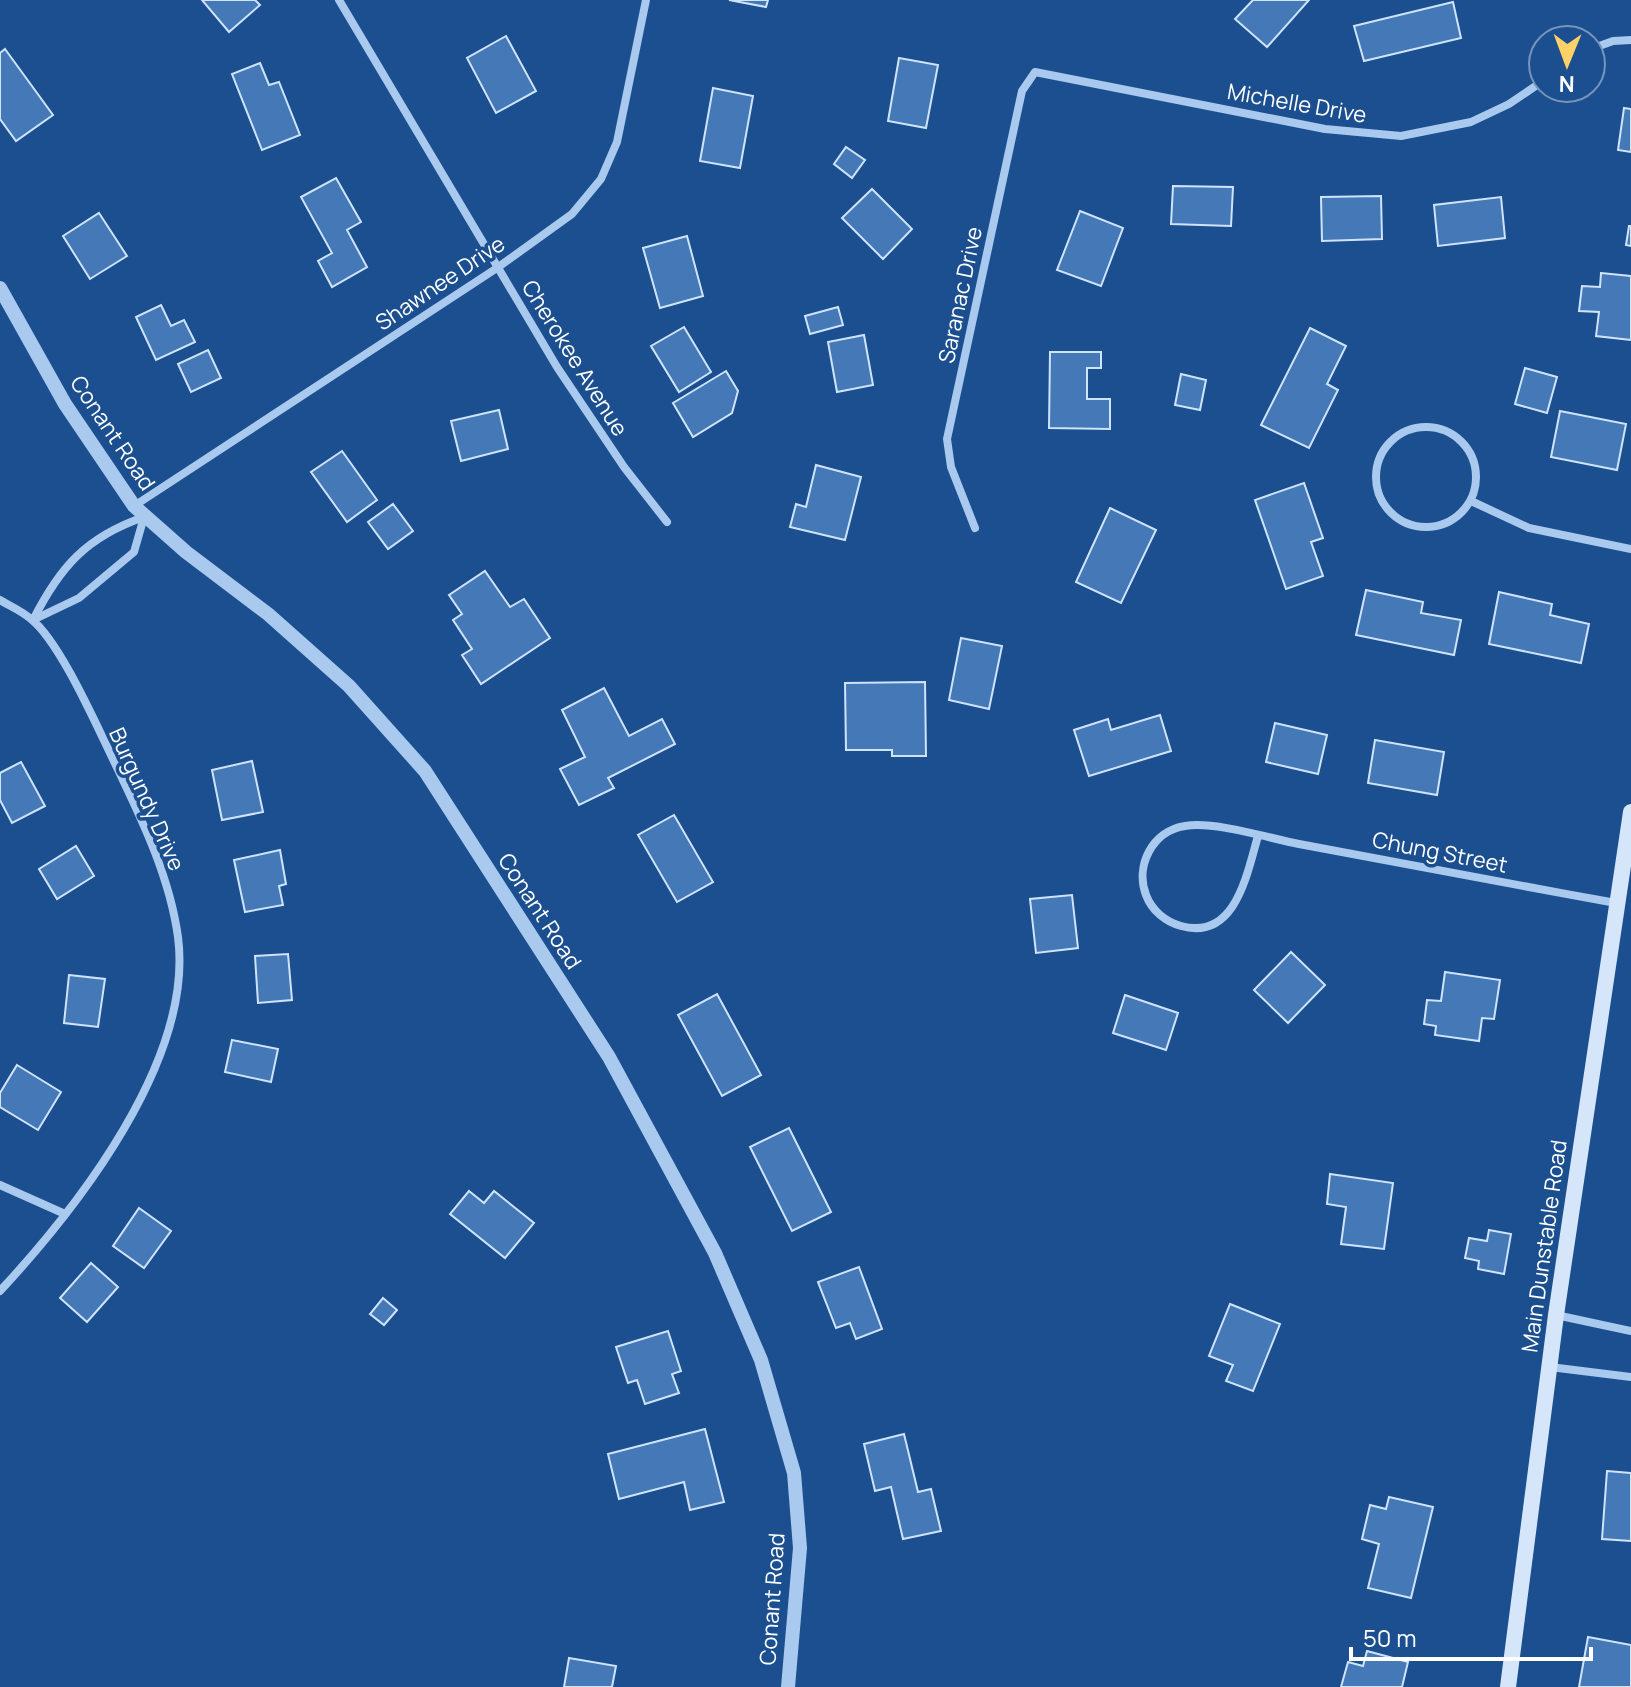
<svg xmlns="http://www.w3.org/2000/svg" width="1631" height="1687" font-family="Manrope,sans-serif">
  <style>
    .building { fill: #4478b7; stroke: #cfe3fa; stroke-width: 2 }
    .lines { fill: none; stroke-linecap: round; stroke-linejoin: round }
    .minor { stroke: #a9c9ee; stroke-width: 8 }
    .tertiary { stroke: #a9c9ee; stroke-width: 14 }
    .secondary { stroke: #d6e6fa; stroke-width: 16 }
    .labels { text-anchor: middle; dominant-baseline: central; stroke-width: 7; stroke-linejoin: round; paint-order: stroke }
    .street-label { font-size: 22px; fill: #fff; stroke: #1b4f8f }
  </style>
  <rect width="100%" height="100%" fill="#1b4f8f"/>
  <g class="building">
    <polygon points="202,0 255,0 260,5 229,32"/>
    <polygon points="729,0 768,0 766,7"/>
    <polygon points="1253,0 1309,0 1267,47 1235,19"/>
    <polygon points="1453,2 1461,38 1364,61 1354,26"/>
    <polygon points="506,36 536,91 496,113 467,58"/>
    <polygon points="5,49 53,115 16,141 0,119 0,53"/>
    <polygon points="899,58 938,65 926,128 888,121"/>
    <polygon points="260,63 269,85 279,82 300,135 262,150 232,74"/>
    <polygon points="713,88 753,96 740,168 700,161"/>
    <polygon points="1624,108 1631,109 1631,152 1618,150"/>
    <polygon points="846,147 865,160 852,178 834,164"/>
    <polygon points="336,178 361,222 347,230 367,267 332,287 318,261 332,253 301,197"/>
    <polygon points="1173,186 1233,187 1231,226 1171,224"/>
    <polygon points="872,189 912,229 883,259 842,218"/>
    <polygon points="1381,196 1382,239 1322,241 1321,197"/>
    <polygon points="1501,197 1505,238 1438,246 1434,205"/>
    <polygon points="1080,211 1123,228 1101,286 1057,270"/>
    <polygon points="99,213 127,256 90,279 63,236"/>
    <polygon points="1629,226 1631,226 1631,246 1626,245"/>
    <polygon points="687,236 703,296 660,308 643,248"/>
    <polygon points="1601,273 1631,276 1631,340 1596,336 1599,312 1579,311 1582,286 1600,287"/>
    <polygon points="161,305 171,326 184,320 195,342 156,360 136,317"/>
    <polygon points="838,307 843,325 810,334 805,316"/>
    <polygon points="684,327 711,372 679,392 651,346"/>
    <polygon points="1310,328 1346,346 1327,384 1338,390 1309,448 1261,425"/>
    <polygon points="864,335 873,385 837,392 828,342"/>
    <polygon points="208,350 221,378 191,392 178,364"/>
    <polygon points="1050,352 1101,352 1101,368 1087,368 1087,399 1110,399 1110,429 1049,428"/>
    <polygon points="1525,368 1557,377 1547,413 1515,404"/>
    <polygon points="726,371 738,391 732,413 693,437 673,403"/>
    <polygon points="1181,374 1206,380 1200,410 1175,405"/>
    <polygon points="499,410 508,449 461,461 451,421"/>
    <polygon points="1560,411 1626,424 1617,470 1551,457"/>
    <polygon points="342,451 377,500 347,522 311,472"/>
    <polygon points="816,465 861,477 845,540 790,527 796,504 806,507"/>
    <polygon points="1304,483 1323,538 1311,542 1323,576 1286,589 1255,500"/>
    <polygon points="393,504 413,531 388,549 368,522"/>
    <polygon points="1110,508 1156,530 1121,603 1076,582"/>
    <polygon points="485,571 510,607 524,599 550,638 481,684 462,655 472,649 453,620 462,614 449,595"/>
    <polygon points="1366,590 1423,602 1421,613 1461,620 1454,655 1356,635"/>
    <polygon points="1499,592 1552,604 1550,615 1589,624 1581,663 1489,644"/>
    <polygon points="961,638 1002,646 989,709 949,700"/>
    <polygon points="925,682 926,756 892,756 892,750 846,750 845,683"/>
    <polygon points="604,688 629,736 662,719 675,744 608,778 614,788 579,805 560,769 585,757 562,710"/>
    <polygon points="1160,715 1171,751 1089,776 1074,730 1108,719 1111,730"/>
    <polygon points="1275,723 1327,735 1318,774 1266,762"/>
    <polygon points="1375,740 1444,752 1437,795 1368,783"/>
    <polygon points="252,761 263,812 222,820 212,770"/>
    <polygon points="21,762 45,806 12,823 0,800 0,773"/>
    <polygon points="674,815 713,882 677,902 638,835"/>
    <polygon points="76,846 94,876 57,899 39,869"/>
    <polygon points="280,850 286,884 279,886 283,905 245,912 234,860"/>
    <polygon points="1072,895 1078,948 1036,953 1030,899"/>
    <polygon points="1291,952 1325,985 1288,1023 1254,990"/>
    <polygon points="288,954 292,1000 258,1003 255,956"/>
    <polygon points="1445,972 1500,980 1494,1019 1482,1018 1479,1041 1435,1035 1436,1026 1424,1024 1427,1000 1441,1001"/>
    <polygon points="69,975 105,979 98,1027 64,1023"/>
    <polygon points="717,994 761,1075 722,1096 678,1015"/>
    <polygon points="1125,995 1178,1013 1166,1050 1113,1033"/>
    <polygon points="232,1040 278,1049 271,1082 225,1072"/>
    <polygon points="17,1065 61,1092 38,1130 0,1107 0,1093"/>
    <polygon points="789,1128 831,1212 792,1231 750,1147"/>
    <polygon points="1330,1174 1393,1183 1384,1249 1341,1244 1346,1207 1327,1204"/>
    <polygon points="469,1191 484,1203 494,1191 534,1223 505,1258 450,1214"/>
    <polygon points="139,1208 171,1231 144,1268 113,1246"/>
    <polygon points="1489,1230 1511,1234 1504,1274 1478,1269 1479,1261 1465,1258 1469,1238 1487,1241"/>
    <polygon points="91,1263 118,1287 87,1322 60,1298"/>
    <polygon points="859,1267 882,1329 856,1339 850,1323 836,1328 818,1282"/>
    <polygon points="383,1298 397,1310 384,1325 370,1314"/>
    <polygon points="1230,1304 1280,1324 1253,1391 1226,1381 1233,1365 1209,1356"/>
    <polygon points="668,1331 681,1371 672,1374 679,1393 645,1404 637,1380 628,1383 616,1347"/>
    <polygon points="705,1429 724,1502 690,1510 684,1482 619,1499 608,1454"/>
    <polygon points="904,1434 918,1492 931,1489 941,1531 903,1539 891,1487 875,1491 864,1444"/>
    <polygon points="1607,1471 1631,1473 1631,1541 1602,1539"/>
    <polygon points="1389,1497 1433,1507 1411,1598 1368,1588 1379,1544 1362,1539 1370,1505 1386,1509"/>
    <polygon points="1588,1637 1631,1645 1631,1687 1579,1687"/>
    <polygon points="1367,1651 1408,1662 1402,1687 1341,1687 1348,1662 1363,1666"/>
    <polygon points="569,1658 616,1666 612,1687 564,1687"/>
  </g>
  <g class="lines">
    <g class="minor">
      <polyline points="339,0 557,367 624,467 667,522"/>
      <polyline points="1591,49 1613,41 1631,40"/>
      <circle cx="1426" cy="477" r="50"/>
      <polyline points="1471,501 1529,528 1631,549"/>
      <polyline points="134,506 497,268 572,214 601,179 617,142 646,0"/>
      <polyline points="975,528 951,467 947,439 1022,91 1035,72 1325,129 1401,136 1471,122 1509,104 1543,81"/>
      <path d="M0 600C10 606 22 611 31 619 59 641 94 720 111 755 138 812 169 872 178 937 194 1059 78 1207 0 1291"/>
      <polyline points="33,620 79,598 134,552 144,517"/>
      <path d="M33 620C60 567 86 537 144 517"/>
      <path d="M1258 836C1247 873 1236 941 1181 926 1166 922 1152 911 1146 895 1135 866 1152 831 1185 826 1215 821 1268 838 1299 844 1404 864 1510 884 1616 903"/>
      <polyline points="0,1185 65,1214"/>
      <polyline points="1556,1315 1631,1331"/>
      <polyline points="1550,1367 1631,1377"/>
    </g>
    <polyline class="tertiary" points="0,288 65,404 134,506 186,552 268,614 349,686 425,771 609,1057 715,1253 761,1360 794,1473 800,1548 788,1687"/>
    <polyline class="secondary" points="1508,1687 1556,1315 1631,812"/>
  </g>
  <g class="labels">
    <g class="street-label">
      <text transform="translate(1297 103) rotate(10)">Michelle Drive</text>
      <text transform="translate(440 283) rotate(-34)">Shawnee Drive</text>
      <text transform="translate(960 295) rotate(-78)">Saranac Drive</text>
      <text transform="translate(575 358) rotate(58)">Cherokee Avenue</text>
      <text transform="translate(113 433) rotate(56)">Conant Road</text>
      <text transform="translate(147 799) rotate(66)">Burgundy Drive</text>
      <text transform="translate(1440 852) rotate(11)">Chung Street</text>
      <text transform="translate(540 911) rotate(57)">Conant Road</text>
      <text transform="translate(1544 1246) rotate(-82)">Main Dunstable Road</text>
      <text transform="translate(772 1599) rotate(-86)">Conant Road</text>
    </g>
  </g>
  <g transform="translate(1567 64) rotate(181)"><circle r="38" fill="#1b4f8f" stroke="#7695bc" stroke-width="2"/>
  <path d="M0-6L14 30L0 20L-14 30Z" fill="#ffd166"/>
  <text y="-12" font-size="22" font-weight="bold" text-anchor="middle" fill="#ffffff">N</text>
  </g>
  <path d="M1351 1647v12h240v-12" fill="none" stroke="#ffffff" stroke-width="4"/>
  <text x="1363" y="1647" font-size="24" fill="#ffffff" stroke="#1b4f8f" stroke-width="6" paint-order="stroke">50 m</text>
</svg>
